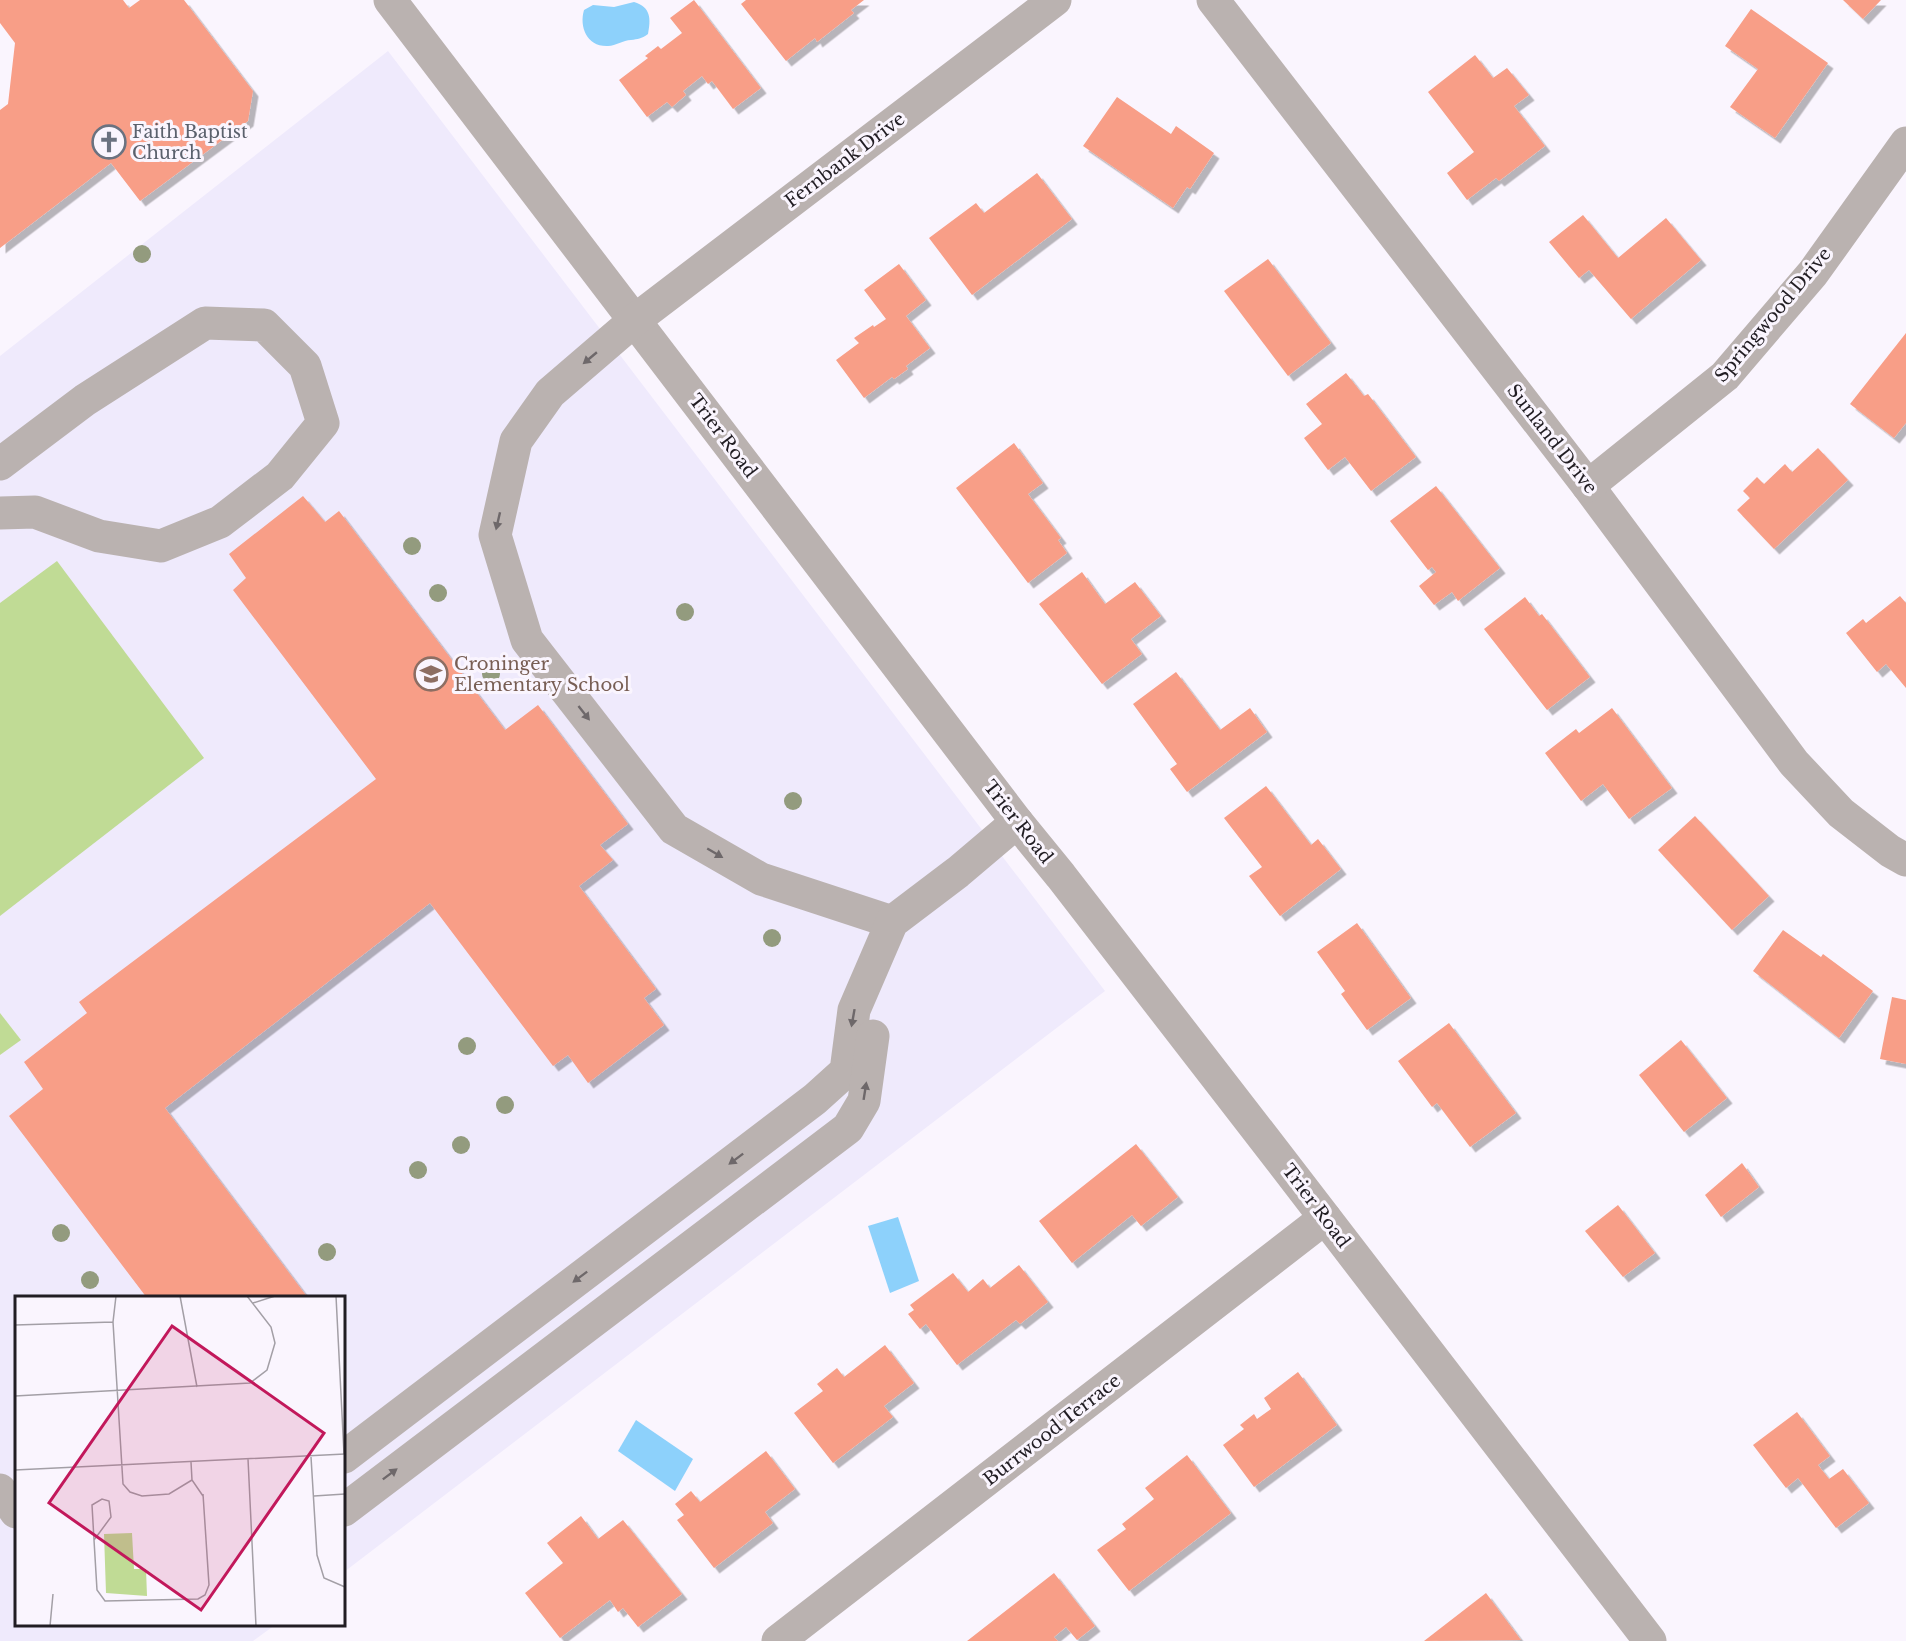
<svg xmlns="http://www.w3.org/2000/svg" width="1906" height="1641" font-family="'Libre Baskerville',serif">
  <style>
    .education { fill: #efeafc }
    .green { fill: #c0db95 }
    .water { fill: #8dd1fb }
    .building { fill: #f89e87; filter: url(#shadow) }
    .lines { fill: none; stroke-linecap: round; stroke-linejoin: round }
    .minor { stroke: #bab2b0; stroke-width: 33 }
    .tree { fill: #939b7e }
    .oneway { fill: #6e686a }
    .labels { text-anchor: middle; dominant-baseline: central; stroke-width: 6; stroke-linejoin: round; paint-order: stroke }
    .worship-label { font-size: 18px; fill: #5b616d; stroke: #faf5fe; text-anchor: start }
    .street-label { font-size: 18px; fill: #211d23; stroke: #faf5fe }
    .education-label { font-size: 18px; fill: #785e54; stroke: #faf5fe; text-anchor: start }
    .inset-road { fill: none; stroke: #a39fa6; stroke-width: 1.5 }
    .view { fill: #c2185b; fill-opacity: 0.15; stroke: #c2185b; stroke-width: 3 }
    .inset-edge { fill: none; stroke: #211d23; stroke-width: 3 }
  </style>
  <defs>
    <filter id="shadow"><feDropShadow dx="5.5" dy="5.5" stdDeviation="0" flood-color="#0004"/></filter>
  </defs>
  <rect width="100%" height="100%" fill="#faf5fe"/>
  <polygon class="education" points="388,51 1105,991 344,1572 344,1298 16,1298 16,1624 275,1625 253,1641 0,1641 0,356"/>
  <g class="green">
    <polygon points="57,561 204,758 0,916 0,603"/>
    <polygon points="0,1013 21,1040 0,1055"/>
  </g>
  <g class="water">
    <path d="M634 2C651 7 651 19 648 34 641 39 638 39 631 40 623 40 616 46 608 46 587 47 579 27 584 10L593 5 614 7Z"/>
    <polygon points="898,1217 919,1281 890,1293 868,1226"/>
    <polygon points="636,1420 693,1459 675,1491 618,1451"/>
  </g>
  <g class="building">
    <polygon points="0,0 123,0 129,8 140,0 184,0 253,91 248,121 140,201 111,163 0,248 0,110 8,104 15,43 0,23"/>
    <polygon points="694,0 761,88 733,109 712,81 708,84 702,76 683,91 686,95 672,107 667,102 647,117 619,80 648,58 645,56 658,46 661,49 682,33 670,18"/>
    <polygon points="746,0 864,0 851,10 854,13 817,42 815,38 786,61 741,4"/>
    <polygon points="1843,0 1881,0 1863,19"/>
    <polygon points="1751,9 1828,63 1775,138 1730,107 1758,69 1725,46"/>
    <polygon points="1475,55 1493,78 1507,68 1529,95 1514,106 1545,146 1499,181 1496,178 1467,200 1447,173 1474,152 1428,92"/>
    <polygon points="1117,97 1171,134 1176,126 1214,153 1190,189 1187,187 1173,208 1083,146"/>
    <polygon points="1037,173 1072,219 972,295 929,238 976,203 984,213"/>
    <polygon points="1583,215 1618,258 1666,218 1701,260 1631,319 1589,270 1579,278 1549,242"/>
    <polygon points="1268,259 1331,343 1288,376 1224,291"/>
    <polygon points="899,264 926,300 906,316 930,348 906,366 908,369 894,379 892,377 864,398 836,360 859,343 854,338 873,325 874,327 886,319 864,290"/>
    <polygon points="1906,333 1906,423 1894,438 1850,404"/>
    <polygon points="1346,373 1364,396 1368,394 1416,457 1371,491 1345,457 1328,470 1304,438 1322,424 1306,404"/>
    <polygon points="1014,443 1043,483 1028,494 1061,538 1058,540 1067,553 1028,583 956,488"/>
    <polygon points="1818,448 1848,480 1774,549 1737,510 1750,498 1743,491 1757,477 1764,484 1785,464 1792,472"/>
    <polygon points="1436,486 1500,568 1458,601 1452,592 1434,605 1419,586 1436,572 1432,567 1428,570 1390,521"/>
    <polygon points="303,496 325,522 339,511 505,730 538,705 628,824 600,845 613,860 579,886 656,989 644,998 664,1025 588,1083 568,1055 553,1066 430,903 165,1108 308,1298 147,1298 9,1116 43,1089 24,1062 87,1013 79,1002 376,779 233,590 246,578 229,554"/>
    <polygon points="1082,572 1105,604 1135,582 1161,616 1131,639 1142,654 1102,684 1039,604"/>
    <polygon points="1900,596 1906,603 1906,688 1886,664 1877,672 1846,633 1863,619 1866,623"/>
    <polygon points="1525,597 1539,616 1542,614 1590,677 1547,710 1484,629"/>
    <polygon points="1176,672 1220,730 1250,708 1267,732 1187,792 1170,769 1177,764 1133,704"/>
    <polygon points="1612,708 1672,788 1629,819 1603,784 1581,801 1545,753 1576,729 1579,733"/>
    <polygon points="1266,786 1311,845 1318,839 1341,869 1280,916 1249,876 1262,867 1224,818"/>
    <polygon points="1695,816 1769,896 1732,930 1658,850"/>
    <polygon points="1357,923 1411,998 1367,1030 1341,994 1345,991 1317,952"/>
    <polygon points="1783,930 1821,957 1823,954 1873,991 1839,1038 1753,971"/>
    <polygon points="1892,997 1906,1000 1906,1064 1880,1059"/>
    <polygon points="1449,1023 1516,1113 1470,1147 1437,1103 1432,1107 1398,1061"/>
    <polygon points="1681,1040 1727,1098 1684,1132 1639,1075"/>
    <polygon points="1136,1144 1178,1197 1141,1226 1132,1215 1072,1263 1039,1221"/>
    <polygon points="1742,1163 1759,1187 1721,1217 1705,1195"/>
    <polygon points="1618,1205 1655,1253 1623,1277 1585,1231"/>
    <polygon points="1019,1265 1048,1302 1020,1324 1016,1320 957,1365 926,1324 920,1329 908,1314 914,1310 910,1305 953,1273 968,1292 983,1279 990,1288"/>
    <polygon points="885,1345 914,1383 884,1406 893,1417 833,1463 794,1413 823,1391 817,1384 837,1368 844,1377"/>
    <polygon points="1298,1372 1337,1425 1254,1487 1223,1445 1244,1429 1240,1425 1254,1414 1257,1419 1271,1409 1264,1398"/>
    <polygon points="1797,1412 1830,1456 1818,1465 1829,1479 1843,1469 1869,1503 1836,1528 1798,1478 1786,1488 1753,1445"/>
    <polygon points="766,1451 795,1489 765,1512 773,1523 714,1568 677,1520 684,1515 675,1504 691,1491 700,1502"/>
    <polygon points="1187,1455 1231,1513 1129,1591 1097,1550 1126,1529 1122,1524 1154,1499 1145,1488"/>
    <polygon points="581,1516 598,1539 623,1520 682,1594 638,1627 623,1608 618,1612 610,1600 560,1638 525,1593 563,1563 547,1543"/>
    <polygon points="1054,1573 1095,1626 1077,1640 1066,1627 1054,1637 1058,1641 967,1641"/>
    <polygon points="1486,1593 1521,1640 1424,1641"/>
  </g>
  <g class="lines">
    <g class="minor">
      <polyline points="390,0 1017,822 1061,876 1286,1167 1650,1641"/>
      <polyline points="1213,0 1588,486 1794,763 1841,813 1890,851 1906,860"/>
      <polyline points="0,464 85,400 205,323 264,325 305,366 323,423 280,476 220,522 161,546 99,536 35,512 0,513"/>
      <polyline points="1588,486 1725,376 1813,273 1906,143"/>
      <polyline points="892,922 761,879 674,829 527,640 495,535 516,441 550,393 635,320 1055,0"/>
      <polyline points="344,1457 815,1099 846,1071 854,1010 892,922 958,872 1017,822"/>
      <polyline points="0,1490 16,1512"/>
      <polyline points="344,1510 848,1128 864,1101 873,1036"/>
      <polyline points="778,1641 1325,1218"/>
    </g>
  </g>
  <g class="tree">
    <circle cx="142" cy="254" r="9"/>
    <circle cx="412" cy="546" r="9"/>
    <circle cx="438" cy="593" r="9"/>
    <circle cx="685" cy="612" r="9"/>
    <circle cx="491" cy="674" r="9"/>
    <circle cx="793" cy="801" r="9"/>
    <circle cx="772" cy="938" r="9"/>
    <circle cx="467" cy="1046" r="9"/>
    <circle cx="505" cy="1105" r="9"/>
    <circle cx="461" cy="1145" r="9"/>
    <circle cx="418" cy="1170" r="9"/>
    <circle cx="61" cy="1233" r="9"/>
    <circle cx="327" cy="1252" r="9"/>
    <circle cx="90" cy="1280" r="9"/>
  </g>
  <defs><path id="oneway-solid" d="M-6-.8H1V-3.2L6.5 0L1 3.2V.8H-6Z" transform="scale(1.5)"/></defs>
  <g class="oneway">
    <use href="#oneway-solid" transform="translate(590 358) rotate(140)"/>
    <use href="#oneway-solid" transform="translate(498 521) rotate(103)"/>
    <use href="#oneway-solid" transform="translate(584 713) rotate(52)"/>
    <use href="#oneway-solid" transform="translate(715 853) rotate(30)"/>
    <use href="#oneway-solid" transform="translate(853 1018) rotate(100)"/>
    <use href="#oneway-solid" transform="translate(865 1091) rotate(-81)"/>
    <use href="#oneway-solid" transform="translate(736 1159) rotate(143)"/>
    <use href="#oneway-solid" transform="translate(580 1277) rotate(143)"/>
    <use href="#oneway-solid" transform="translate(390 1474) rotate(-37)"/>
  </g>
  <defs>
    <symbol id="church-ring" viewBox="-11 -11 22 22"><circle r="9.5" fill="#faf5fe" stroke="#6b7280" stroke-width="1.5"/><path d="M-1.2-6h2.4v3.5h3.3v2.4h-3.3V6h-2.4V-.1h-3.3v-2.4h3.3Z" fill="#6b7280"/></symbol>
    <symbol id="school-ring" viewBox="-11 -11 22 22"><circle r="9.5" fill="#faf5fe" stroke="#8d6e63" stroke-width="1.5"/><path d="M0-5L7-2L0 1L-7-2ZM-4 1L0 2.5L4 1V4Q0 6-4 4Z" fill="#8d6e63"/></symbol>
  </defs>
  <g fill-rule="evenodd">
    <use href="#church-ring" x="90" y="123" width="38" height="38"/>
    <use href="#school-ring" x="412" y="655" width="38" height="38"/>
  </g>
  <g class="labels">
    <g class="worship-label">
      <text x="132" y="132">Faith Baptist<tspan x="132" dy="21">Church</tspan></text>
    </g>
    <g class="street-label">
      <text transform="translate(845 160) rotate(-37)">Fernbank Drive</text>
      <text transform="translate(1773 315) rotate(-50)">Springwood Drive</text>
      <text transform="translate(723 436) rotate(53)">Trier Road</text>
      <text transform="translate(1552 439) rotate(52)">Sunland Drive</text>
      <text transform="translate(1018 822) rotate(52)">Trier Road</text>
      <text transform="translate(1316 1206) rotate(53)">Trier Road</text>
      <text transform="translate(1052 1430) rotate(-38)">Burrwood Terrace</text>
    </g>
    <g class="education-label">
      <text x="454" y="664">Croninger<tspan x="454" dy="21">Elementary School</tspan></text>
    </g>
  </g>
  <g transform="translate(15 1296)">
    <rect width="330" height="330" fill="#faf5fe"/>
    <path d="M117 237 119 273H131L132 300 91 297 89 238Z" fill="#c0db95"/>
    <path class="inset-road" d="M101 0 98 26 108 188 115 196 127 200 154 198 177 184M165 0 182 91M321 0 329 158M238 7 260 0M0 29 98 26M0 100 235 87 252 74 260 47 256 31 232 0M296 161 302 259 309 282 330 291M233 163 241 330M176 166 177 184 188 200M0 174 330 158M299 200 330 198M79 244 77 209 87 203 94 205 96 221 79 244 82 294 90 305 183 303 190 299 194 289 188 198M35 330 38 298"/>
    <path class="view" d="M157 30 309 137 186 314 34 207Z"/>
    <rect width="330" height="330" class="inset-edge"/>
  </g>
</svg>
